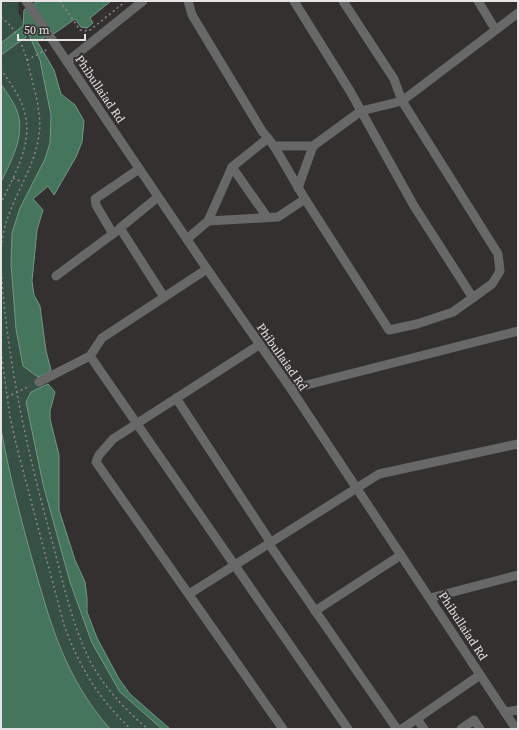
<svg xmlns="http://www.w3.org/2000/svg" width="519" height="730" font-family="'Source Serif 4',serif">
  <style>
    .green { fill: #365043 }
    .water { fill: #46755e; stroke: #769686 }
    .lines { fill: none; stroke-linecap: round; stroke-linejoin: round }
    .path { stroke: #8b8989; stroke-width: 1.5; stroke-dasharray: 2 3; stroke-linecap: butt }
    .minor { stroke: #696868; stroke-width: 9 }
    .labels { text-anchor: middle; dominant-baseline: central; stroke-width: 4; stroke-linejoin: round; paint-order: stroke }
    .street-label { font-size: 12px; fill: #e6e4e4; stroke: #333030 }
  </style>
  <rect width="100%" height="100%" fill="#333030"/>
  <polygon class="green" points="1,1 19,1 18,12 39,51 54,113 53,140 18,231 44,389 30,399 84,614 121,687 166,729 1,729"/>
  <g class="water">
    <polygon points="38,1 111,1 90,18 93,23 87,28 81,27 75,19 55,33 37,41 54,70 61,94 75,105 84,121 82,142 76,157 54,195 48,186 33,199 43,210 37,230 32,281 34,295 40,306 46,351 51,370 46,374 38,377 23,366 16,329 11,264 12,233 20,208 45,159 50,143 51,115 40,60 29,35 1,55 1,43 23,26 24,10"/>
    <path d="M1 84C6 92 14 102 17 111 26 135 11 161 1 182Z"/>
    <polygon points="48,384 55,392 50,411 50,419 59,455 59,510 75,560 85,582 87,598 87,612 97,638 119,679 130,694 170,729 162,729 120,692 92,643 70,582 43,484 26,402 31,392"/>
    <path d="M1 429C9 473 20 516 32 559 51 625 64 676 110 729H1Z"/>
  </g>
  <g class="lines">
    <g class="path">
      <polyline points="60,1 80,30 89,31 126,1"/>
      <path d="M1 17C19 31 25 51 30 72 35 92 42 114 39 135 33 178 2 207 1 253"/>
      <polyline points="27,60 48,49"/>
      <path d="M1 69C8 80 17 92 22 104 36 140 16 171 1 203"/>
      <polyline points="13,178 22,182"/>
      <path d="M1 267C7 362 28 456 54 548 64 587 73 627 91 663 105 688 126 711 148 729"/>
      <path d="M1 352 10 417 17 448 64 625C79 666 99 700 131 729"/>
      <polyline points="7,397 30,386"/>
    </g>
    <g class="minor">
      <polyline points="26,1 207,269 291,389 516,729"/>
      <polyline points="188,1 192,15 262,131 274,146 305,199 389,330 417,324 453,312 492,284 500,271 498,254 402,101 394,79 343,1"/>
      <polyline points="294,1 350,91 414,206 473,298"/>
      <polyline points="478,1 495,29"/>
      <polyline points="67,62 143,1"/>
      <polyline points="274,146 313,146 361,111 402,101 518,13"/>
      <polyline points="232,167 267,217"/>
      <polyline points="298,188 313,146"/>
      <polyline points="158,197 120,228 164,297"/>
      <polyline points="208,221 278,217 305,199"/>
      <polyline points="113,234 96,205 95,199 139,169"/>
      <polyline points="187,239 208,221 232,167 268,138"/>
      <polyline points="56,276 118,230"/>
      <polyline points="259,345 113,439 99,455 96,462 283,729"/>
      <polyline points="90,356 348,729"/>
      <polyline points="39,382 90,356 102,338 207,269"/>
      <polyline points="291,389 518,331"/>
      <polyline points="176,398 271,543"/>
      <polyline points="269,544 397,729"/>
      <polyline points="189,594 379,474 518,444"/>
      <polyline points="430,598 518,575"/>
      <polyline points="315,611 401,555"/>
      <polyline points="505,712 518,710"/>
      <polyline points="417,719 424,729"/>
      <polyline points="402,729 480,675"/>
      <polyline points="461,729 474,720 480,729"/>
    </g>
  </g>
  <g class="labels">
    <g class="street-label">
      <text transform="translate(100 89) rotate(56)">Phibullaiad Rd</text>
      <text transform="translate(282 357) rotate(55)">Phibullaiad Rd</text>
      <text transform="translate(463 626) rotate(57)">Phibullaiad Rd</text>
    </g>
  </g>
  <rect width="519" height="730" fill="none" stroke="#e6e4e4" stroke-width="4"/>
  <path d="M18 34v6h67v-6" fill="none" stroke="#e6e4e4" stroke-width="2"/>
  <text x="24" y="34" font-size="12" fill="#e6e4e4" stroke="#333030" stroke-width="3" paint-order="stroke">50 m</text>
</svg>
